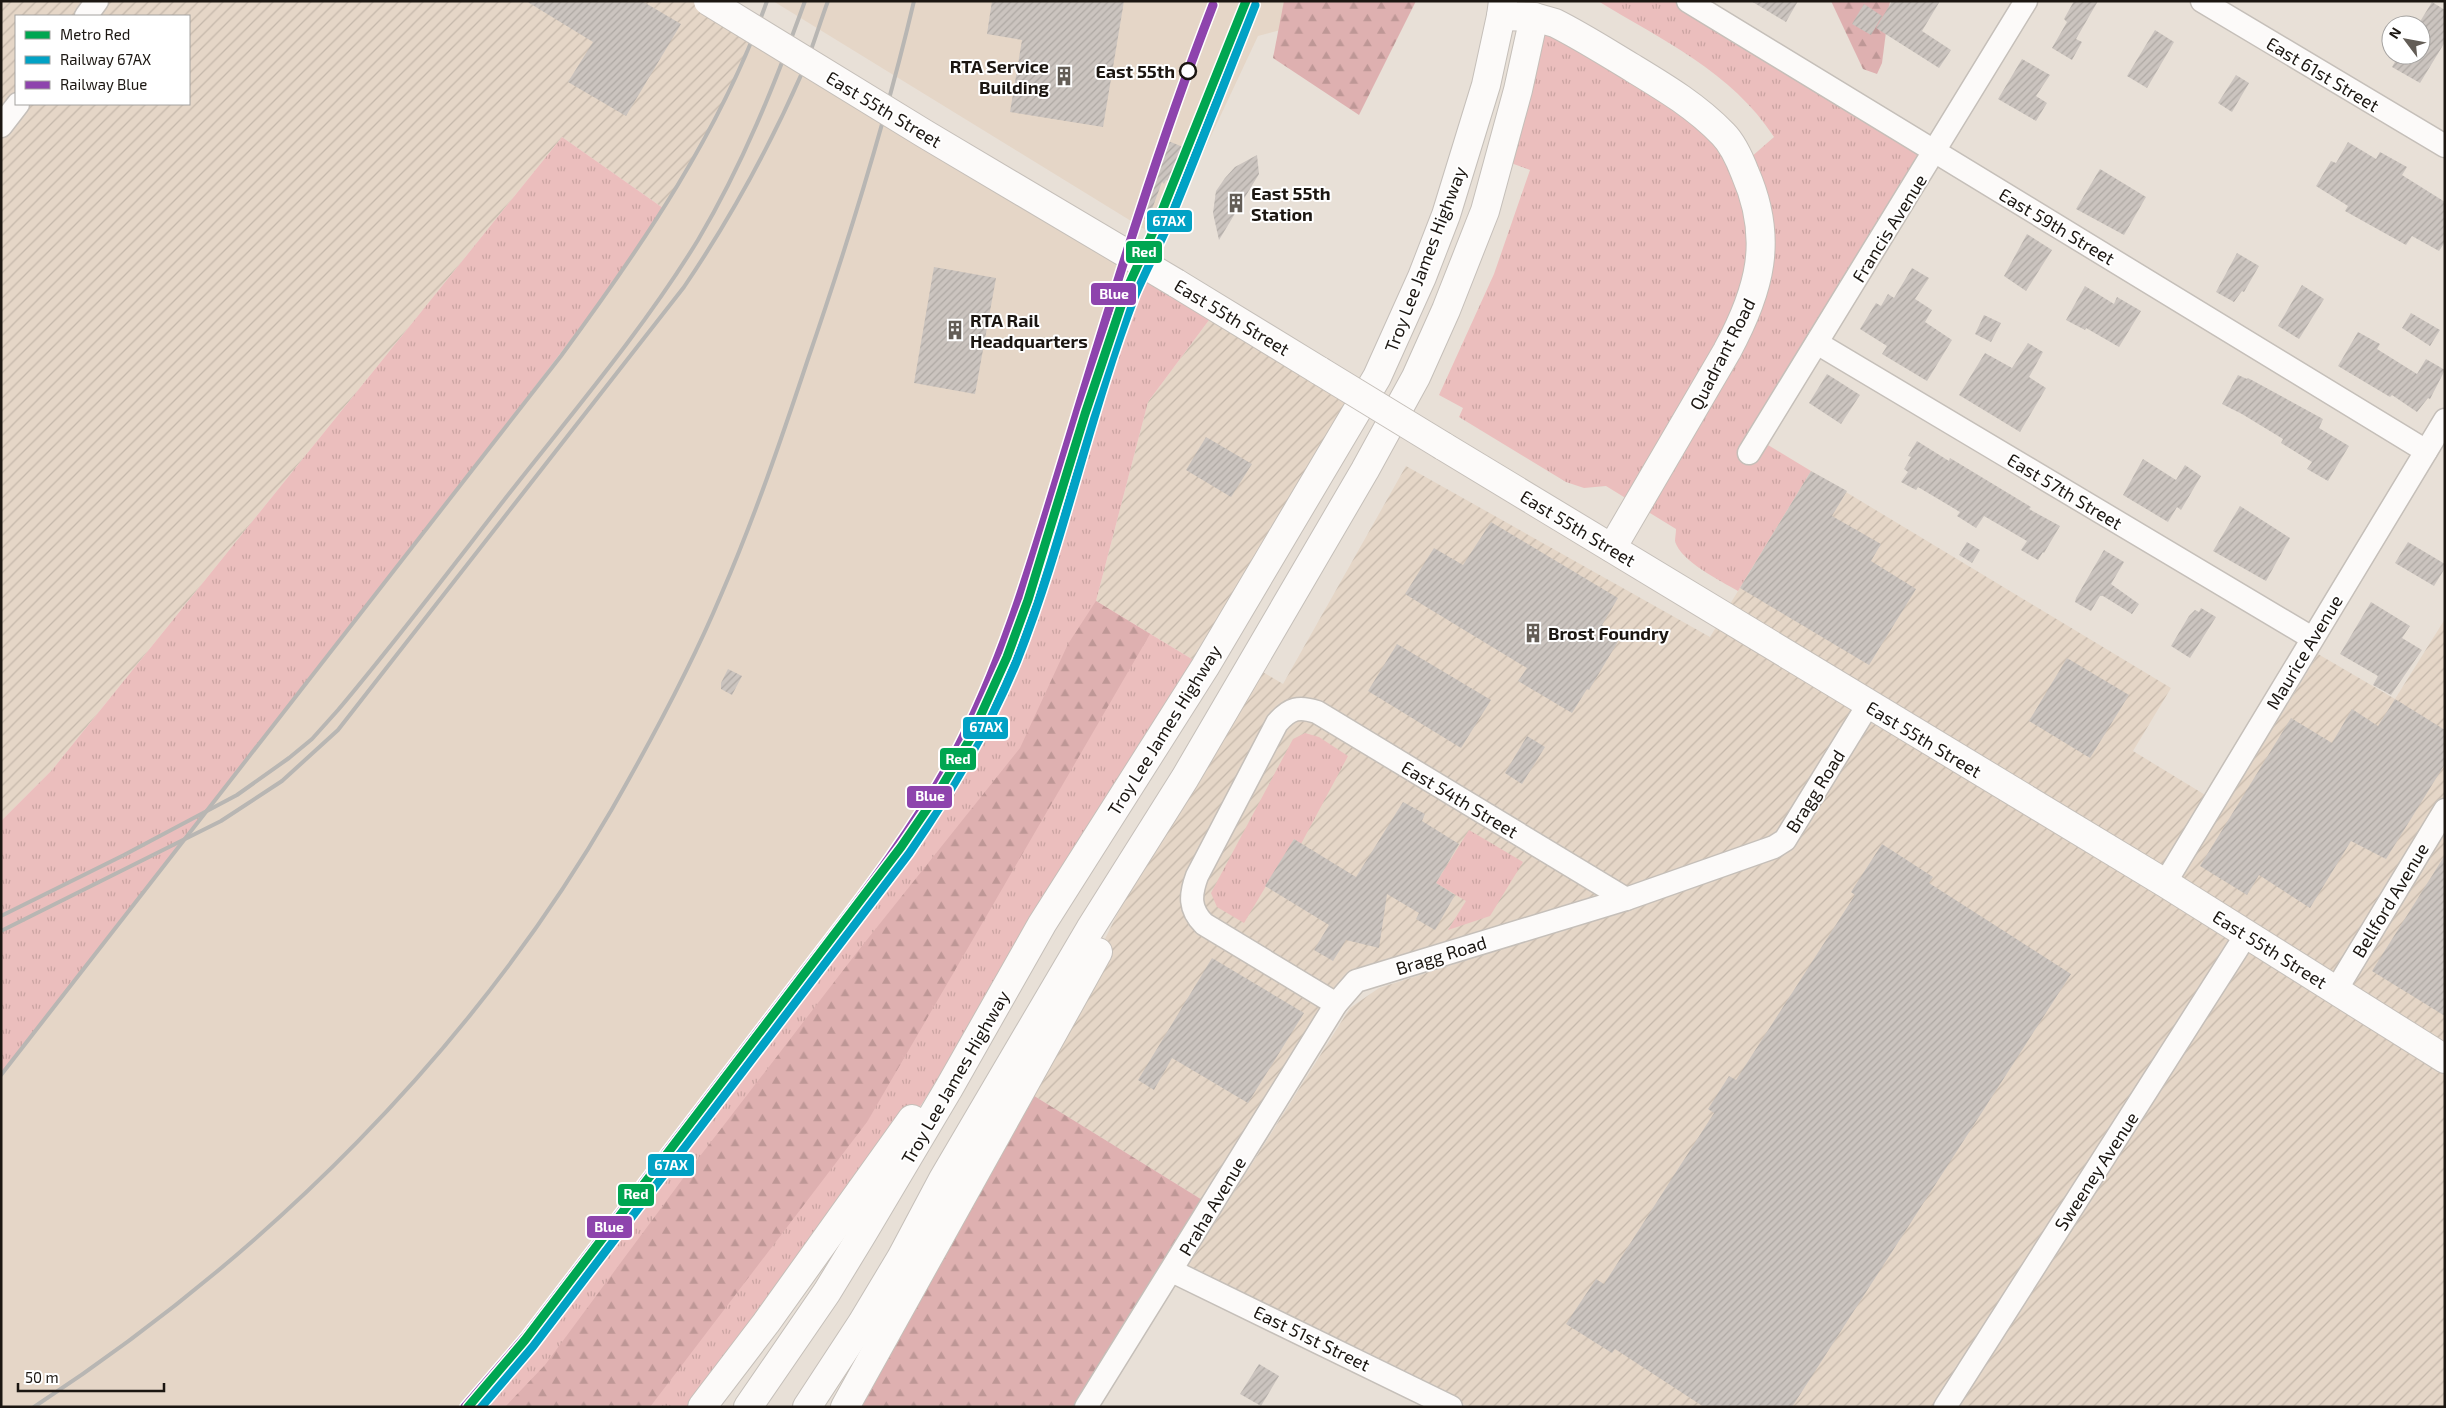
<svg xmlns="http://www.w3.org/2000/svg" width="2446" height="1408" font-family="'Exo 2',sans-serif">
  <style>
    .built { fill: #e5d6c7 }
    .industrial { fill: url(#industrial-furrows); fill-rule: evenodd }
    .grass { fill: url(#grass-tufts) }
    .forest { fill: url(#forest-firs) }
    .building { fill: url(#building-hatch) }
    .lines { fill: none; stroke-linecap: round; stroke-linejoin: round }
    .street-casing { stroke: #c5bfb9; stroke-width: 25 }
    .primary-casing { stroke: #c5bfb9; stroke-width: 30 }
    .highway-casing { stroke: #c5bfb9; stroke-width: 30 }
    .street { stroke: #fcfaf9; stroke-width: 22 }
    .primary { stroke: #fcfaf9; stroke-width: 28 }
    .highway { stroke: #fcfaf9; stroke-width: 28 }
    .rail { stroke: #b8b6b3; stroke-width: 4 }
    .primary-bridge-casing { stroke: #c5bfb9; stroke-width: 30; stroke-linecap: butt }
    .primary-bridge { stroke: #fcfaf9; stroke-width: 28 }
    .rail-1-casing { stroke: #fff; stroke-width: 12 }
    .rail-2-casing { stroke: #fff; stroke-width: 12 }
    .rail-1 { stroke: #01a2c5; stroke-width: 9 }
    .rail-2 { stroke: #8e44ad; stroke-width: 9 }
    .metro-1-casing { stroke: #fff; stroke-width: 12 }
    .metro-1 { stroke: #00a651; stroke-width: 9 }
    .stop-dot { fill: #fff; stroke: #1b1611; stroke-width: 2.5 }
    .labels { text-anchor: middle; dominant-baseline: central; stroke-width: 4; stroke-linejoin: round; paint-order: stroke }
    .poi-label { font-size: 18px; font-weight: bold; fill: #1b1611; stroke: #fff; text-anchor: start }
    .stop-label { font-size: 18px; font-weight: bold; fill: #1b1611; stroke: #fff; text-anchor: end }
    .street-label { font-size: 18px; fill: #1b1611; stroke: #fff }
    .line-badge { stroke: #fff; stroke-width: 2 }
    .badge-label { font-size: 14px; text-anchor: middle; font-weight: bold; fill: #fff }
  </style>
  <defs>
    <pattern id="industrial-furrows" width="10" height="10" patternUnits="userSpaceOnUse" patternTransform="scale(1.25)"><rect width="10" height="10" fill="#e5d6c7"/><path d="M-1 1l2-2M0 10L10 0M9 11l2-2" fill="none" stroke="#c4b7aa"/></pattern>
    <pattern id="grass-tufts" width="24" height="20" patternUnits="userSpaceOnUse" patternTransform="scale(1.25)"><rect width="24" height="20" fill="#ebbebd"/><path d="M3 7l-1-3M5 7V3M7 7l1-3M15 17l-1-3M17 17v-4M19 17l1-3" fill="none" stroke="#c9a3a1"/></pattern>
    <pattern id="forest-firs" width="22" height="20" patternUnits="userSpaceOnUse" patternTransform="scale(1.25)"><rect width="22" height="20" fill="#deb0b0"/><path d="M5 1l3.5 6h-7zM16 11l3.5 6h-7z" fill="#be9796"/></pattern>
    <pattern id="building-hatch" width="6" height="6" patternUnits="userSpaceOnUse" patternTransform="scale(1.25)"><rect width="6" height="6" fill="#cbc4bf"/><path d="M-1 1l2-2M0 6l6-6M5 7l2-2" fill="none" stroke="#aea8a3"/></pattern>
  </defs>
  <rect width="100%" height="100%" fill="#e8e0d7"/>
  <g class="built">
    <polygon points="773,1 1357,1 1342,14 1258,36 1162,240"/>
    <polygon points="755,30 1139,261 1104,356 1028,600 989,703 970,739 938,793 901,847 525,1340 468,1407 1,1407 1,1075 561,356 614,283 654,223 694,158 729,89"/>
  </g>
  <g class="industrial">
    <path d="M1 1H708L755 30 729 89 694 158 663 208 562 137 52 770 1 821ZM16 16H189V104H16Z"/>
    <polygon points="1218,308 1366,397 1205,667 1096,601 1148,402"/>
    <polygon points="1406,466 1710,637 1811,471 2171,688 2133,751 2225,807 2318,654 2395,699 2445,619 2445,1407 1469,1407 1187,1267 1350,1008 1379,988 1649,902 1356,981 1212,1206 1023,1089 1096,957 1185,778 1251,665 1283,684"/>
  </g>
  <g class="grass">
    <path d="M1598 1H1688L1936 152 1758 439 1811 471 1738 591C1721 581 1680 561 1675 541 1675 538 1676 533 1676 529L1606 486 1584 488 1566 482 1459 417 1463 408 1439 395 1494 274 1530 170 1500 159 1534 17 1611 55 1742 165 1774 137C1732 72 1662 40 1598 1Z"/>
    <polygon points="562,137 663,208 614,283 434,519 1,1075 1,821 52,770"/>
    <path d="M1139 261 1218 308 1148 402 1096 601 1205 667 1042 924 907 1126 702 1407H468L525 1340 901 847C933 800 966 754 989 702 1052 560 1078 404 1139 261Z"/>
    <polygon points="1305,733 1319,737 1348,756 1301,844 1294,839 1244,923 1217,907 1211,893 1293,739"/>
    <polygon points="1469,830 1523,862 1490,916 1448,930 1466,901 1436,883"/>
  </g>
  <g class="forest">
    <polygon points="1284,1 1416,1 1359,115 1273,58"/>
    <polygon points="1831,1 1890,1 1882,63 1877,74 1863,69"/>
    <polygon points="1096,601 1150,634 867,1122 650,1407 505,1407 545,1365 687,1173 858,951 1020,748 1068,644"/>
    <polygon points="1023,1089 1212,1206 1086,1407 845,1407"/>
  </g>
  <g class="building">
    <polygon points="526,1 642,1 681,24 626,116 568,82 593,42"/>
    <polygon points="992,1 1124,1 1103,127 1010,112 1022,40 987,34"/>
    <polygon points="1751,1 1798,1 1786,22"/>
    <polygon points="1892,1 1940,1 1922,31 1951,50 1939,68 1876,28"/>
    <polygon points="2074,1 2098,1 2076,39 2082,42 2072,60 2052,48 2067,22 2064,19"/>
    <polygon points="2432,2 2445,10 2445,42 2420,83 2392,67 2399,55 2421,55 2421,20"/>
    <polygon points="1864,4 1882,16 1871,35 1852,24"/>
    <polygon points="2155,30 2174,42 2147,88 2127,76"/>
    <polygon points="2022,59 2050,75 2036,96 2047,103 2036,121 1998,99"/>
    <polygon points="2236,75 2249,83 2232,112 2218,103"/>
    <polygon points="1161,138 1183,147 1169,181 1166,180 1164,184 1162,182 1148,220 1133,215"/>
    <polygon points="2348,142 2376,159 2380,152 2407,167 2402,175 2445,202 2445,242 2439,251 2412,236 2406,245 2345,211 2348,206 2316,186 2331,161 2336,163"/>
    <polygon points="1257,155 1259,174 1219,240 1213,213 1216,191 1225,178 1235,167"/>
    <polygon points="2100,169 2146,197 2124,235 2076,209"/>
    <polygon points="2027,234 2052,250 2026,291 2004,276"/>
    <polygon points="2237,253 2259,266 2244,292 2242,291 2234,302 2216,292"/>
    <polygon points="934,267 996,278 975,394 914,383"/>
    <polygon points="1912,268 1929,278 1915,299 1932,310 1925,322 1952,340 1927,381 1882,354 1887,346 1860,329 1876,303 1881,306 1888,294 1894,298"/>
    <polygon points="2302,285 2324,299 2299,339 2278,326"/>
    <polygon points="2085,286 2114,304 2117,297 2141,311 2119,347 2086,328 2085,330 2066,320"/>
    <polygon points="2411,313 2440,330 2430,346 2402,328"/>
    <polygon points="1984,315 2001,323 1991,342 1975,334"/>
    <polygon points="2358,332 2380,344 2377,349 2417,374 2426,359 2445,370 2430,399 2428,398 2417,412 2392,395 2390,397 2338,366"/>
    <polygon points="2028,343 2043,352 2029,377 2046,388 2020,432 1959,395 1985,353 2012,368"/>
    <polygon points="1827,374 1860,395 1841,424 1809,403"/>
    <polygon points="2238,375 2247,379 2248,378 2323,419 2319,428 2349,446 2328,481 2307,469 2312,462 2281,443 2283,439 2242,414 2222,404"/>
    <polygon points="1206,437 1252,464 1231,497 1186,470"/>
    <polygon points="1917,441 1949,461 1950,458 2031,507 2029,509 2060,526 2044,553 2043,552 2038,560 2021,550 2027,541 1984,516 1976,528 1957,516 1960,512 1918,487 1916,490 1901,482 1908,472 1904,469 1911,457 1908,456"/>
    <polygon points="2143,459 2176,480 2185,465 2201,476 2181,510 2177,507 2168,522 2123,495"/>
    <polygon points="1811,471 1847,491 1832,516 1881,544 1871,561 1916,589 1869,665 1740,588"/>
    <polygon points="2240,506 2290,538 2266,581 2213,551"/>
    <polygon points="1491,522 1618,598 1602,625 1622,635 1589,690 1587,689 1572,713 1518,681 1527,668 1405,594 1434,548 1463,565"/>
    <polygon points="1967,542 1980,550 1972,563 1959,555"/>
    <polygon points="2408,542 2445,564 2445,568 2434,586 2395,563"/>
    <polygon points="2104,550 2124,562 2111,584 2139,604 2132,614 2103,596 2100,596 2091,611 2075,602 2076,598"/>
    <polygon points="2371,602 2410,626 2402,638 2422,650 2391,695 2373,685 2378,676 2340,654"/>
    <polygon points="2201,608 2216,617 2190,658 2171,646 2189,616 2195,610 2199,612"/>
    <polygon points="1397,644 1491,700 1461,748 1368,691"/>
    <polygon points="2067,658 2129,695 2090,758 2029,721"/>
    <polygon points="728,669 742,676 732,695 721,689 721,683"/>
    <polygon points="2395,699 2445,730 2445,764 2386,859 2351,841 2310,908 2259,875 2247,895 2200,866 2291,718 2332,743 2352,709 2378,726"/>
    <polygon points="1527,736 1545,747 1522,784 1505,773"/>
    <polygon points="1403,802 1425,814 1422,821 1459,844 1436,883 1455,895 1435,930 1416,919 1419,913 1387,894 1379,948 1346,940 1333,961 1314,950 1329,925 1265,886 1294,839 1356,877"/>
    <polygon points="1882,844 1933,877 1929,883 2071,974 1792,1407 1704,1407 1615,1349 1612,1353 1566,1324 1596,1279 1604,1284 1714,1113 1708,1109 1729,1076 1736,1080 1855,895 1851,892"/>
    <polygon points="2445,855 2445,1016 2372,971"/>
    <polygon points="1212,958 1304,1013 1248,1103 1172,1058 1154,1090 1138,1080"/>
    <polygon points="1259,1364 1279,1376 1261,1406 1240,1394"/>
  </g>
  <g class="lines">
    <defs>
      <g id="street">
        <polyline points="1688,1 2426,451"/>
        <polyline points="2202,1 2445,146"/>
        <polyline points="86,16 97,1"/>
        <polyline points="1,126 18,104"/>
        <polyline points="1817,343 2312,638"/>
        <polyline points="1749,453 2026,1"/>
        <polyline points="2165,883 2445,420"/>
        <polyline points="2336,990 2445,810"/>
        <path d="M1336 1004 1204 924C1189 909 1190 895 1197 876L1277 723C1290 708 1299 706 1317 712L1626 899"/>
        <polyline points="1172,1271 1451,1407"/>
        <polyline points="1086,1407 1336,1004 1356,981 1626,899 1774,847 1785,840 1868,705"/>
        <polyline points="1945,1407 2246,935"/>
      </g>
      <g id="primary">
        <path d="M1503 1 1501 16 1534 17 1555 23C1581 36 1606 52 1631 67 1664 87 1696 106 1723 134 1733 144 1740 160 1745 173 1774 239 1760 290 1727 351L1612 548"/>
        <polyline points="1176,283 1320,371"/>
        <polyline points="1443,446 2165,883 2445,1059"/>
      </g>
      <g id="highway">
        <polyline points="702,1407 766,1323 912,1119"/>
        <polyline points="748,1407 827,1292 863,1233 949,1088 1042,924 1205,667 1377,377 1422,277 1446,215 1486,85 1501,16"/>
        <polyline points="807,1407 862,1323 901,1258 943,1179 1090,929 1185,778 1365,470 1416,377 1446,310 1485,211 1518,90 1534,17"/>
        <polyline points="845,1407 1098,952"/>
      </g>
    </defs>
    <use href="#street" class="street-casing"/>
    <use href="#primary" class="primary-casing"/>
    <use href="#highway" class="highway-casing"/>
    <use href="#street" class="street"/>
    <use href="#primary" class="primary"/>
    <use href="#highway" class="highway"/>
    <g class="rail">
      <path d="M1 916 124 855 237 795 289 758 312 739 338 710C397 640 452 567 508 495 573 412 643 330 698 240 743 164 775 84 805 1"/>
      <path d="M1 931 221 821 282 781 338 730 684 287C730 219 769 148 802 73 812 50 819 25 828 1"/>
      <path d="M1 1075 561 356C642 246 721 131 767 1"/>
      <path d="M34 1407C267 1254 472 1051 612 809 652 739 690 669 721 595 754 519 781 440 807 362 848 243 885 124 914 1"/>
    </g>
    <defs>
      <g id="primary-bridge">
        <polyline points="708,1 925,134 1176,283"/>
        <polyline points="1320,371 1443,446"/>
      </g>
    </defs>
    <use href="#primary-bridge" class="primary-bridge-casing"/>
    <use href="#primary-bridge" class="primary-bridge"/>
    <defs>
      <path id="rail-1" d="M481 1407 533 1346 909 853C951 792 989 729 1017 660 1064 541 1089 414 1135 295 1145 271 1158 248 1168 224 1198 151 1226 78 1255 5"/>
      <path id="rail-2" d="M465 1407 526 1336C611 1225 695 1114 780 1003 841 922 907 843 955 753 1006 656 1035 550 1067 446 1112 298 1157 149 1213 5"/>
    </defs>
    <use href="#rail-1" class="rail-1-casing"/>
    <use href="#rail-2" class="rail-2-casing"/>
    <use href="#rail-1" class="rail-1"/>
    <use href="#rail-2" class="rail-2"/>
    <defs>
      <polyline id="metro-1" points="468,1407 525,1340 901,847 938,793 970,739 1007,657 1028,600 1085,414 1126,291 1158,221 1246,1"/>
    </defs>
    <use href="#metro-1" class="metro-1-casing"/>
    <use href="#metro-1" class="metro-1"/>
  </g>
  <defs>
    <symbol id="building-bare" viewBox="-9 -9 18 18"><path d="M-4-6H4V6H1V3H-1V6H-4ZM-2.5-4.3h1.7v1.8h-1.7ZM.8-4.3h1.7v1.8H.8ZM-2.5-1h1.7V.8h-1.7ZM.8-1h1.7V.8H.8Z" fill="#635d56" stroke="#fff" stroke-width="2.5" paint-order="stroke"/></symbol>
  </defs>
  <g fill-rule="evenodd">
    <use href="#building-bare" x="1050" y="62" width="28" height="28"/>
    <use href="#building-bare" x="1222" y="189" width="28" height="28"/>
    <use href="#building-bare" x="941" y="316" width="28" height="28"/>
    <use href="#building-bare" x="1519" y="619" width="28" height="28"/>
  </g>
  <circle class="stop-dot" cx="1188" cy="71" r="8"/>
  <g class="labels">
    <g class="poi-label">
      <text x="1049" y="66" text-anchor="end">RTA Service<tspan x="1049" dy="21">Building</tspan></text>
      <text x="1251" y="193">East 55th<tspan x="1251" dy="21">Station</tspan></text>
      <text x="970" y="320">RTA Rail<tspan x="970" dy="21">Headquarters</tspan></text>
      <text x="1548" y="633">Brost Foundry</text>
    </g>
    <g class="stop-label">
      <text x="1175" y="71">East 55th</text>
    </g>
    <g class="street-label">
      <text transform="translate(2323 74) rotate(31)">East 61st Street</text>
      <text transform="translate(884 109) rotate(31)">East 55th Street</text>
      <text transform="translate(2057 226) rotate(31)">East 59th Street</text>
      <text transform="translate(1889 228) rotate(-58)">Francis Avenue</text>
      <text transform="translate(1425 259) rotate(-69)">Troy Lee James Highway</text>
      <text transform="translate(1232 317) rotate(31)">East 55th Street</text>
      <text transform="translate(1722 354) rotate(-63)">Quadrant Road</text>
      <text transform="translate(2065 491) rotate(31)">East 57th Street</text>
      <text transform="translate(1578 528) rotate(31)">East 55th Street</text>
      <text transform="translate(2304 652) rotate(-59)">Maurice Avenue</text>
      <text transform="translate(1164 730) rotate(-58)">Troy Lee James Highway</text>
      <text transform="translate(1924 739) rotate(31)">East 55th Street</text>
      <text transform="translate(1815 791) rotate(-58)">Bragg Road</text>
      <text transform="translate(1460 799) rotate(31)">East 54th Street</text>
      <text transform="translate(2390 900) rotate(-59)">Bellford Avenue</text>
      <text transform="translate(2270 949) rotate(32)">East 55th Street</text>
      <text transform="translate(1441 955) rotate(-17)">Bragg Road</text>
      <text transform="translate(955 1077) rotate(-60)">Troy Lee James Highway</text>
      <text transform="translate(2096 1171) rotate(-57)">Sweeney Avenue</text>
      <text transform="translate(1212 1206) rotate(-59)">Praha Avenue</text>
      <text transform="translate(1312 1338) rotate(26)">East 51st Street</text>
    </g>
  </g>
  <g class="line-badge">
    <rect x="1146" y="209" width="47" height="24" rx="5" fill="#01a2c5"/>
    <rect x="1125" y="240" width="38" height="24" rx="5" fill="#00a651"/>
    <rect x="1090" y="282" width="47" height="24" rx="5" fill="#8e44ad"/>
    <rect x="962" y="716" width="47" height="24" rx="5" fill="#01a2c5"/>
    <rect x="939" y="747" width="38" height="24" rx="5" fill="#00a651"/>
    <rect x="906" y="785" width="47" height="24" rx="5" fill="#8e44ad"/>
    <rect x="647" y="1153" width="48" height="24" rx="5" fill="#01a2c5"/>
    <rect x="617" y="1183" width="38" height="24" rx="5" fill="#00a651"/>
    <rect x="586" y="1215" width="47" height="24" rx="5" fill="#8e44ad"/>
  </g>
  <g class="badge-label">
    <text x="1169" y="226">67AX</text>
    <text x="1144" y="257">Red</text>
    <text x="1114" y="299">Blue</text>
    <text x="986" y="732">67AX</text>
    <text x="958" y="764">Red</text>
    <text x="930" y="801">Blue</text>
    <text x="671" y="1170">67AX</text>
    <text x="636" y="1199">Red</text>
    <text x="609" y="1232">Blue</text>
  </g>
  <rect width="2446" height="1408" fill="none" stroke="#1b1611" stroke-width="5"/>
  <rect x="15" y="15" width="175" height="90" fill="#ffffff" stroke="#a4a2a0"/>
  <rect x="25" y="31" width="25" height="8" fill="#00a651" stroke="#a4a2a0"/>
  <text x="60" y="40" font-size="15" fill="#1b1611">Metro Red</text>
  <rect x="25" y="56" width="25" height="8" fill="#01a2c5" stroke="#a4a2a0"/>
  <text x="60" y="65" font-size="15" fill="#1b1611">Railway 67AX</text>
  <rect x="25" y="81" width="25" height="8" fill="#8e44ad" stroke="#a4a2a0"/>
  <text x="60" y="90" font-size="15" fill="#1b1611">Railway Blue</text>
  <g transform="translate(2406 40) rotate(302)"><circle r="24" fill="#ffffff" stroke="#a4a2a0"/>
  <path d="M0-4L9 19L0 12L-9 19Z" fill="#635d56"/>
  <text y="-8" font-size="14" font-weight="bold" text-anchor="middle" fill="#1b1611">N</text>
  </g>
  <path d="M18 1383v8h146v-8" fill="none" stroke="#1b1611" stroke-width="2.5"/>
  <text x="25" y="1383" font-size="15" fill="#1b1611" stroke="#ffffff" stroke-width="4" paint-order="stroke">50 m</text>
</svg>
